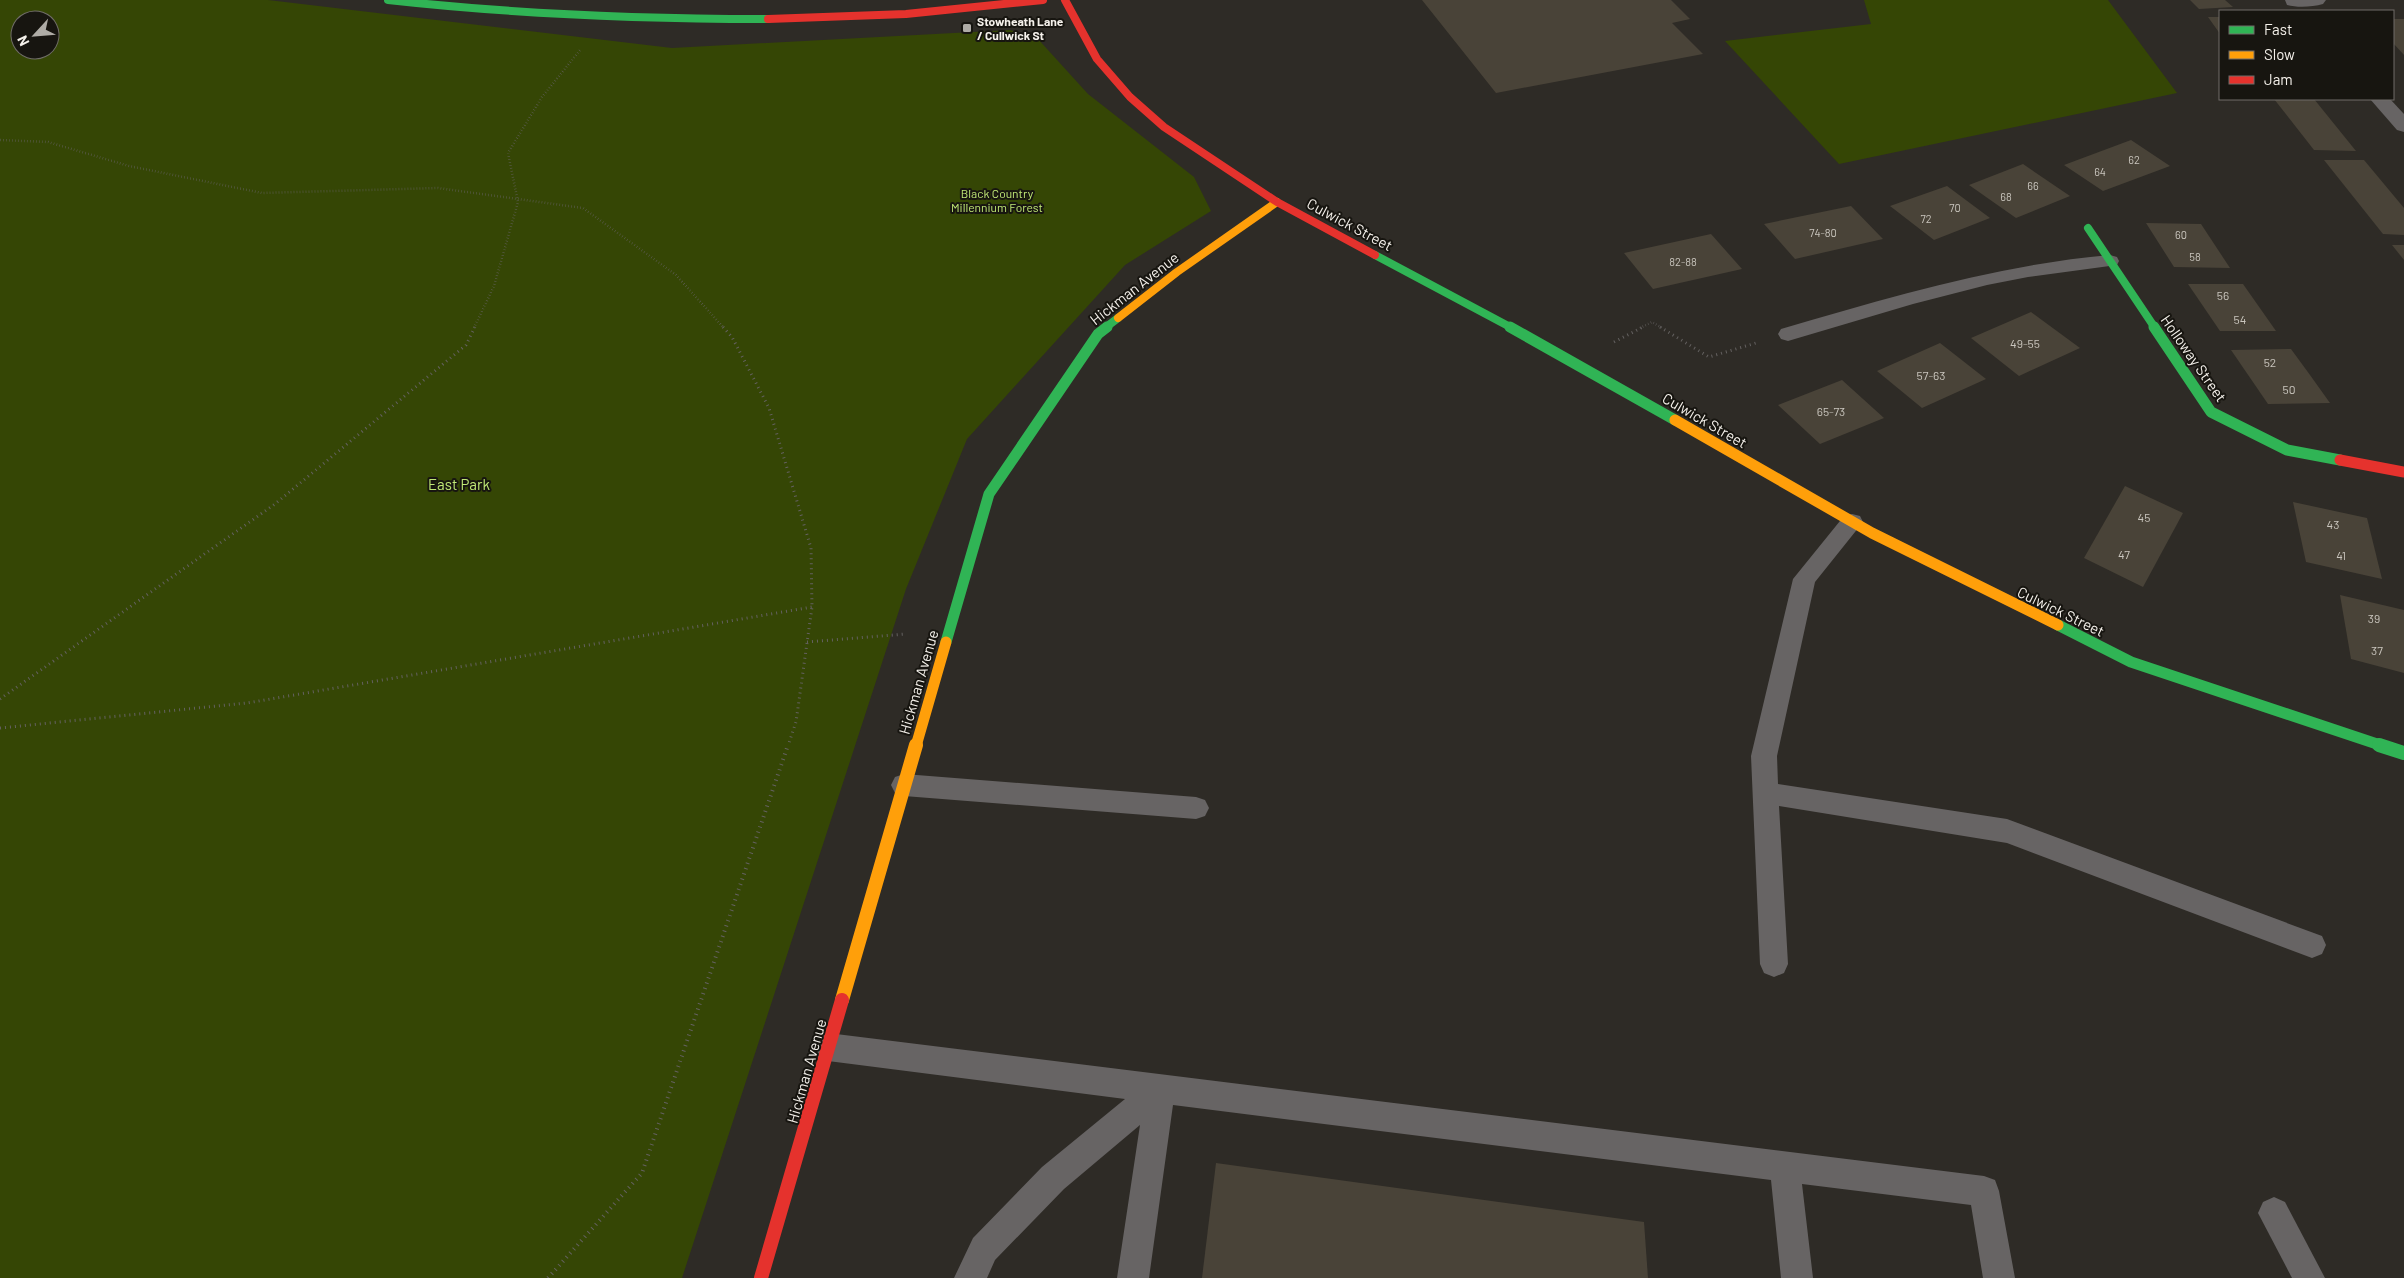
<svg xmlns="http://www.w3.org/2000/svg" width="2404" height="1278" font-family="Barlow,sans-serif">
  <style>
    .green { fill: #354605; fill-rule: evenodd }
    .building { fill: #494338 }
    .lines { fill: none; stroke-linecap: round; stroke-linejoin: round }
    .path-far2 { stroke: #646160; stroke-width: 2.5; stroke-dasharray: 0.5 2.5; stroke-linecap: butt }
    .path-far1 { stroke: #646160; stroke-width: 3; stroke-dasharray: 1 4; stroke-linecap: butt }
    .path { stroke: #646160; stroke-width: 4; stroke-dasharray: 1 4.5; stroke-linecap: butt }
    .lane { fill: #676464; fill-rule: evenodd }
    .street { fill: #676464; fill-rule: evenodd }
    .fast-far2 { stroke: #30b455; stroke-width: 8 }
    .fast-far1 { stroke: #30b455; stroke-width: 11 }
    .fast { stroke: #30b455; stroke-width: 14 }
    .slow-far2 { stroke: #ff9f0a; stroke-width: 8 }
    .slow-far1 { stroke: #ff9f0a; stroke-width: 11 }
    .slow { stroke: #ff9f0a; stroke-width: 14 }
    .jam-far2 { stroke: #e5322d; stroke-width: 8 }
    .jam-far1 { stroke: #e5322d; stroke-width: 11 }
    .jam { stroke: #e5322d; stroke-width: 14 }
    .poi-dot { fill: #afaca6; stroke: #171510; stroke-width: 2 }
    .labels { text-anchor: middle; dominant-baseline: central; stroke-width: 4; stroke-linejoin: round; paint-order: stroke }
    .far-number-label { font-size: 11px; fill: #cac6be }
    .far-poi-label { font-size: 12px; font-weight: bold; fill: #f5f1eb; stroke: #171510; text-anchor: start }
    .far-park-label { font-size: 12px; fill: #c0e876; stroke: #171510 }
    .number-label { font-size: 12px; fill: #cac6be }
    .street-label { font-size: 15px; fill: #f5f1eb; stroke: #171510 }
    .park-label { font-size: 15px; fill: #c0e876; stroke: #171510 }
  </style>
  <rect width="100%" height="100%" fill="#2e2b26"/>
  <g class="green">
    <path d="M0 0H268L672 48 1010 30 1038 39 1088 94 1194 177 1211 211 1125 265 967 439 906 589 682 1278H0ZM20 20H50V50H20Z"/>
    <polygon points="1864,0 2108,0 2177,93 1839,164 1725,41 1871,24"/>
  </g>
  <g class="building">
    <polygon points="1422,0 1671,0 1690,19 1672,23 1703,54 1496,93"/>
    <polygon points="2190,0 2225,0 2233,7 2199,9"/>
    <polygon points="2208,17 2220,17 2220,34 2218,31"/>
    <polygon points="2393,19 2404,19 2404,55 2393,43"/>
    <polygon points="2274,99 2314,99 2356,151 2314,150"/>
    <polygon points="2131,140 2170,166 2103,191 2064,165"/>
    <polygon points="2324,160 2364,160 2404,208 2404,235 2383,234"/>
    <polygon points="2023,164 2070,196 2016,218 1969,185"/>
    <polygon points="1947,186 1990,218 1934,240 1890,206"/>
    <polygon points="1851,206 1883,239 1795,259 1764,224"/>
    <polygon points="2146,223 2201,224 2230,268 2174,267"/>
    <polygon points="1711,234 1742,269 1653,289 1624,253"/>
    <polygon points="2392,245 2404,245 2404,260"/>
    <polygon points="2188,284 2243,284 2276,331 2220,331"/>
    <polygon points="2031,312 2080,348 2019,376 1971,338"/>
    <polygon points="1940,343 1986,379 1922,408 1877,371"/>
    <polygon points="2291,349 2310,375 2330,403 2268,404 2231,350"/>
    <polygon points="1842,380 1884,418 1820,444 1778,405"/>
    <polygon points="2125,486 2183,513 2143,587 2084,558"/>
    <polygon points="2293,502 2367,518 2382,579 2306,562"/>
    <polygon points="2340,595 2404,610 2404,673 2351,659"/>
    <polygon points="1216,1163 1644,1222 1648,1278 1202,1278"/>
  </g>
  <g class="lines">
    <g class="path-far2">
      <polyline points="0,140 48,142 129,166 262,193 438,188 583,208 676,275 724,328"/>
      <polyline points="474,328 494,286 518,202 508,153 542,97 581,49"/>
      <polyline points="1640,328 1652,322 1662,328"/>
    </g>
    <g class="path-far1">
      <polyline points="723,327 732,337 769,408 811,548 812,607 796,722 788,746"/>
      <polyline points="1660,327 1709,357 1756,343"/>
      <polyline points="1614,342 1643,327"/>
      <polyline points="807,642 906,634"/>
      <polyline points="0,699 275,504 466,345 475,327"/>
      <polyline points="0,728 247,703 812,607"/>
    </g>
    <polyline class="path" points="548,1278 642,1173 788,745"/>
    <g class="lane">
      <path d="M2110 255 2117 257 2119 261 2117 265 2028 277 1987 285 1913 304 1788 341 1781 339 1778 334 1781 329C1890 297 1997 265 2110 255Z"/>
      <polygon points="1852,514 1860,516 1863,522 1815,582 1777,756 1778,784 2007,819 2322,936 2326,945 2322,954 2312,958 2007,843 1779,806 1788,964 1784,973 1774,977 1764,973 1760,964 1751,756 1793,579 1844,516"/>
      <polygon points="904,774 1196,797 1205,800 1209,808 1205,816 1196,819 904,796 895,793 891,785 895,777"/>
      <polygon points="828,1033 1984,1176 1995,1180 1999,1191 2015,1278 1983,1278 1971,1205 1802,1184 1813,1278 1781,1278 1771,1180 1173,1105 1149,1278 1117,1278 1140,1125 1064,1189 995,1260 987,1278 954,1278 973,1238 1042,1167 1125,1099 828,1061 818,1057 813,1047 818,1037"/>
      <polygon points="2274,1197 2285,1202 2325,1278 2292,1278 2258,1213 2263,1202"/>
    </g>
    <g class="street">
      <path d="M2285 0H2326L2323 4C2312 7 2298 8 2287 5Z"/>
      <polygon points="2370,99 2390,99 2404,114 2404,132 2397,130"/>
    </g>
    <g class="fast-far2">
      <path d="M388 0C514 14 641 19 768 19"/>
      <polyline points="2088,228 2155,328"/>
      <polyline points="1375,255 1512,328"/>
      <polyline points="1105,328 1118,318"/>
    </g>
    <g class="fast-far1">
      <polyline points="1510,327 1675,420"/>
      <polyline points="2154,327 2211,412 2287,450 2340,460"/>
      <polyline points="2058,625 2131,662 2383,746"/>
      <polyline points="946,642 989,494 1098,334 1107,327"/>
    </g>
    <polyline class="fast" points="2379,745 2404,753"/>
    <polyline class="slow-far2" points="1118,318 1177,272 1277,202"/>
    <g class="slow-far1">
      <polyline points="1675,420 1872,533 2058,625"/>
      <polyline points="916,746 946,642"/>
    </g>
    <polyline class="slow" points="842,1000 916,745"/>
    <g class="jam-far2">
      <polyline points="1065,0 1097,59 1130,97 1164,127 1277,202 1375,255"/>
      <polyline points="768,19 906,14 1043,0"/>
    </g>
    <polyline class="jam-far1" points="2340,460 2404,472"/>
    <polyline class="jam" points="761,1278 842,1000"/>
  </g>
  <rect class="poi-dot" x="962" y="23" width="10" height="10" rx="2.5"/>
  <g class="labels">
    <g class="far-number-label">
      <text x="2134" y="159">62</text>
      <text x="2100" y="171">64</text>
      <text x="2033" y="185">66</text>
      <text x="2006" y="196">68</text>
      <text x="1955" y="207">70</text>
      <text x="1926" y="218">72</text>
      <text x="1823" y="232">74-80</text>
      <text x="2181" y="234">60</text>
      <text x="2195" y="256">58</text>
      <text x="1683" y="261">82-88</text>
    </g>
    <g class="far-poi-label">
      <text x="977" y="21">Stowheath Lane<tspan x="977" dy="14">/ Cullwick St</tspan></text>
    </g>
    <g class="far-park-label">
      <text x="997" y="193">Black Country<tspan x="997" dy="14">Millennium Forest</tspan></text>
    </g>
    <g class="number-label">
      <text x="2223" y="295">56</text>
      <text x="2240" y="319">54</text>
      <text x="2025" y="343">49-55</text>
      <text x="2270" y="362">52</text>
      <text x="1931" y="375">57-63</text>
      <text x="2289" y="389">50</text>
      <text x="1831" y="411">65-73</text>
      <text x="2144" y="517">45</text>
      <text x="2333" y="524">43</text>
      <text x="2124" y="554">47</text>
      <text x="2341" y="555">41</text>
      <text x="2374" y="618">39</text>
      <text x="2377" y="650">37</text>
    </g>
    <g class="street-label">
      <text transform="translate(1350 224) rotate(28)">Culwick Street</text>
      <text transform="translate(1134 288) rotate(-38)">Hickman Avenue</text>
      <text transform="translate(2194 358) rotate(55)">Holloway Street</text>
      <text transform="translate(1705 420) rotate(30)">Culwick Street</text>
      <text transform="translate(2061 611) rotate(26)">Culwick Street</text>
      <text transform="translate(918 682) rotate(-74)">Hickman Avenue</text>
      <text transform="translate(806 1071) rotate(-74)">Hickman Avenue</text>
    </g>
    <g class="park-label">
      <text x="459" y="484">East Park</text>
    </g>
  </g>
  <rect x="2219" y="10" width="175" height="90" fill="#171510" stroke="#706d68"/>
  <rect x="2229" y="26" width="25" height="8" fill="#30b455" stroke="#706d68"/>
  <text x="2264" y="35" font-size="15" fill="#f5f1eb">Fast</text>
  <rect x="2229" y="51" width="25" height="8" fill="#ff9f0a" stroke="#706d68"/>
  <text x="2264" y="60" font-size="15" fill="#f5f1eb">Slow</text>
  <rect x="2229" y="76" width="25" height="8" fill="#e5322d" stroke="#706d68"/>
  <text x="2264" y="85" font-size="15" fill="#f5f1eb">Jam</text>
  <g transform="translate(35 35) rotate(244)"><circle r="24" fill="#171510" stroke="#706d68"/>
  <path d="M0-4L9 19L0 12L-9 19Z" fill="#afaca6"/>
  <text y="-8" font-size="14" font-weight="bold" text-anchor="middle" fill="#f5f1eb">N</text>
  </g>
</svg>
